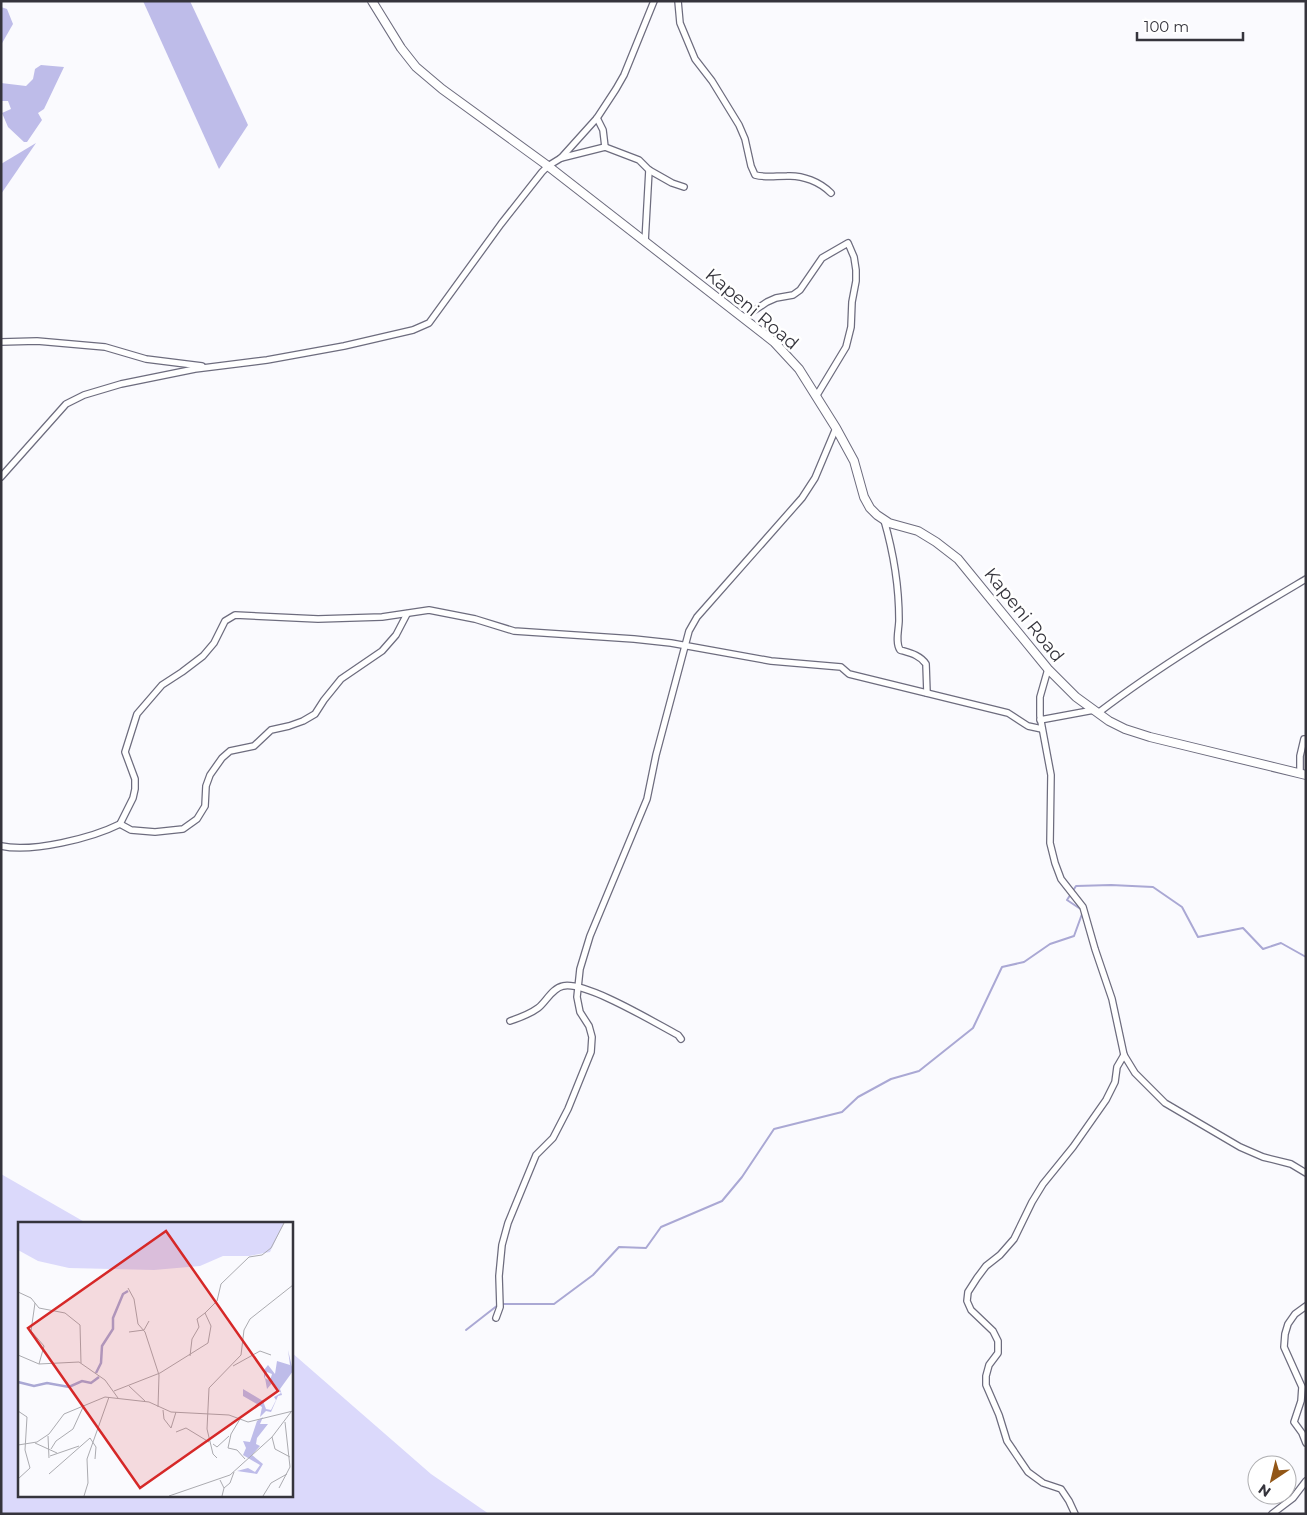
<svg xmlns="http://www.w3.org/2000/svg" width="1307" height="1515" font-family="Montserrat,sans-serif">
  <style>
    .green { fill: #dbd9fb }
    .forest { fill: #bebce9 }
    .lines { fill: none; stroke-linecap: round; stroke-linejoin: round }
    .stream { stroke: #aaa8d4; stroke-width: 2 }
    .street-casing { stroke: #6d6c7e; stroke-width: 8 }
    .secondary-casing { stroke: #6d6c7e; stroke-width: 10 }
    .street { stroke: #fff; stroke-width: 5.5 }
    .secondary { stroke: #fff; stroke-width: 8 }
    .labels { text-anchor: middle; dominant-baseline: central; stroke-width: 5; stroke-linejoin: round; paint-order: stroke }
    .street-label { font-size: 18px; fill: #35343c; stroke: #fff }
    .inset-river { fill: none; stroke: #aaa8d4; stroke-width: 2.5 }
    .inset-road { fill: none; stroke: #ababb0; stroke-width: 1 }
    .view { fill: #d62828; fill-opacity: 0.15; stroke: #d62828; stroke-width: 2.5 }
    .inset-edge { fill: none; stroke: #35343c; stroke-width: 2.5 }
  </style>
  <rect width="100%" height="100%" fill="#fafafe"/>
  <polygon class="green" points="1,1174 88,1224 19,1224 19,1496 291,1496 291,1352 431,1474 489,1514 1,1514"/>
  <g class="forest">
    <polygon points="143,1 190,1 248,125 219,169"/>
    <polygon points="1,7 7,9 13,24 1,45"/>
    <polygon points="41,65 64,67 44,109 38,113 42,120 27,142 24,142 8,127 2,113 11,109 8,101 1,101 1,83 26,86 33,79 35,69"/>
    <polygon points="36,143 1,194 1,164"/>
  </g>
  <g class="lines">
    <g class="stream">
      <polyline points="1082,910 1067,900 1076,886 1111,885 1153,887 1182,907 1198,937 1243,928 1263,949 1281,943 1306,957"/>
      <polyline points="502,1304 554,1304 593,1275 619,1247 646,1248 661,1227 722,1201 742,1177 774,1129 842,1112 858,1097 891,1079 919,1071 973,1028 1002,967 1024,962 1050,944 1074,936 1082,914"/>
      <polyline points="466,1330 498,1305"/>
    </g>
    <defs>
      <g id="street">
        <path d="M678 1 680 23 695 59 712 81 739 125 745 139 751 166 755 175C766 178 775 176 787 176 803 175 820 182 831 193"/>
        <polyline points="597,118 603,130 605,147"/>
        <polyline points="561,158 605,147 639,160 649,170 672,183 684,187"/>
        <polyline points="645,242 649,170"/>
        <polyline points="743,318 767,302 776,298 793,295 800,290 822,258 848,243 854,257 856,270 856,281 852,302 851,327 846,347 817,395"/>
        <polyline points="1,342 37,341 105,347 146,359 202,366"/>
        <polyline points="1,477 66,404 84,395 121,384 195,369 267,360 344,346 413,330 429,323 501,224 542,172 548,166 561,158 597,118 616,89 624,75 654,1"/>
        <path d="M884 520C893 551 899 587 899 620 899 629 895 642 900 650 910 653 920 655 926 664L927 693"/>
        <polyline points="1048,669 1040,697 1040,716 1051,775 1050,843 1055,863 1061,879 1083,907 1095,949 1112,999 1124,1055 1135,1073 1165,1103 1240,1147 1263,1157 1291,1164 1306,1173"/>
        <path d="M1098 713C1163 663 1235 621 1306 579"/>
        <polyline points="1040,720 1094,710"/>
        <polyline points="1300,772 1300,756 1304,739"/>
        <polyline points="120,824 131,830 155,832 183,829 197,819 205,806 206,786 210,775 222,758 230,751 254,746 271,730 289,726 303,721 315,714 324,700 341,679 382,651 396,635 407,614"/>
        <path d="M1 846C32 853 92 838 120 824L133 798 135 789V779L125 752 137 714 162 685 182 672 203 656 214 643 225 621 235 615 318 619 382 617 429 610 475 619 514 631 634 639 671 643 771 661 841 667 849 674 1008 713 1028 726 1042 729"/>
        <path d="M510 1021C519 1018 530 1014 538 1008 546 1002 552 988 563 986 586 981 655 1023 678 1035L681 1039"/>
        <polyline points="1306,1306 1295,1314 1288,1324 1285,1334 1284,1347 1302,1387 1301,1401 1294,1422 1302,1433 1306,1443"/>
        <polyline points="496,1318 500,1307 499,1276 502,1245 508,1223 536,1155 553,1138 568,1109 591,1052 592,1037 589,1026 580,1012 577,997 580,969 590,936 647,799 656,755 689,631 697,617 802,498 815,478 836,428"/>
        <polyline points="1075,1514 1069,1501 1061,1489 1043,1483 1028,1472 1007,1441 999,1415 986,1385 986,1376 989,1365 998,1353 998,1341 993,1331 971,1310 967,1301 968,1292 977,1278 986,1266 1000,1255 1014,1239 1032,1202 1043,1184 1073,1147 1106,1100 1115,1082 1117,1067 1124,1055"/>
        <polyline points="1272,1514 1293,1498 1306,1481"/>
      </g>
      <polyline id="secondary" points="372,1 401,48 416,67 442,89 548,166 774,342 799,369 836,428 854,461 864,497 870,508 877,515 889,523 918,531 936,542 958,559 1048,669 1076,697 1109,721 1125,729 1150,737 1306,775"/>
    </defs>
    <use href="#street" class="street-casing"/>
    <use href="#secondary" class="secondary-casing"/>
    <use href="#street" class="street"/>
    <use href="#secondary" class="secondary"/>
  </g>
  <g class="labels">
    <g class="street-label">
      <text transform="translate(752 309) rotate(40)">Kapeni Road</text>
      <text transform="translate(1024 615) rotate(51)">Kapeni Road</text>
    </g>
  </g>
  <g transform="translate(18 1222)">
    <rect width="275" height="275" fill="#fafafe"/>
    <path d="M0 1H266L252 30 231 34H205L182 44 136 48 51 46 20 39 0 28Z" fill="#dbd9fb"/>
    <path d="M270 128 275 149 262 167 264 173 260 174 253 190 248 189 242 195 244 185 225 174V167L245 179 248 187 253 188 258 178 256 175 263 171 255 160 249 167 247 156 252 159 254 152 249 150 246 157V148L250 143 257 152 259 139 272 143ZM245 195 242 202H250L239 216 238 222 242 224 234 233 245 242 239 252 219 249 230 246 237 250 242 243 225 233 228 226 225 219 232 220 239 199Z" fill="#bebce9"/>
    <path class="inset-river" d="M78 151 83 141 84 124 95 107V96L105 72 110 69M0 160 16 164 29 161 51 165 64 159 73 161 81 155"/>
    <path class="inset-road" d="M110 66 116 77 120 102 127 110 141 153 140 185M0 70 13 76 21 86 47 91 62 103 63 141M17 81 13 109 26 124 21 142M111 110 126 108 131 99M0 133 21 142 61 140 87 158 100 176M172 134 174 117 181 105 179 97 187 91M215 144 242 129 253 133M111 164 127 179M96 169 142 151 190 121 193 104 187 91 199 79 203 62 231 35 244 33 253 26 266 1M145 188 146 197 153 206M0 189 9 195 7 228 12 246 0 257M222 197 213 212 210 226 219 228 227 237M153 206 158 190M158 210 168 206 191 220M30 214 31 236M254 215 257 227 272 235M17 221 39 231M195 222 199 225 211 214M0 223 19 220 31 212 46 192 87 175 131 180 153 190 211 193 230 200 275 189M33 227 38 219 55 207 66 183M32 234 61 224M199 236 195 232 189 207 191 166 223 133 226 108 232 97 275 63M31 252 72 216 78 225 77 237M202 258 206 266 204 274M206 266 212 261 216 250M261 266 272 245 267 200M66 274 70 261 69 237 91 175M151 274 212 253 254 215 273 190M245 274 253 261 269 252"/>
    <path class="view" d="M148 9 260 169 122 266 10 106Z"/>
    <rect width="275" height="275" class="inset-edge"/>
  </g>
  <rect width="1307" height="1515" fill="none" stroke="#35343c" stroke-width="5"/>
  <g transform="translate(1272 1480) rotate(215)"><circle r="24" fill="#ffffff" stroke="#aeaeb1"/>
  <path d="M0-4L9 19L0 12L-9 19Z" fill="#925616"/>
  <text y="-8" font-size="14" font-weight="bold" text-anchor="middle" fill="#35343c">N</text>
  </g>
  <path d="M1137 32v8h106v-8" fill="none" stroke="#35343c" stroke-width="2.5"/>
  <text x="1144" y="32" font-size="15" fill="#35343c" stroke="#ffffff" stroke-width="4" paint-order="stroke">100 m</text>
</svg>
